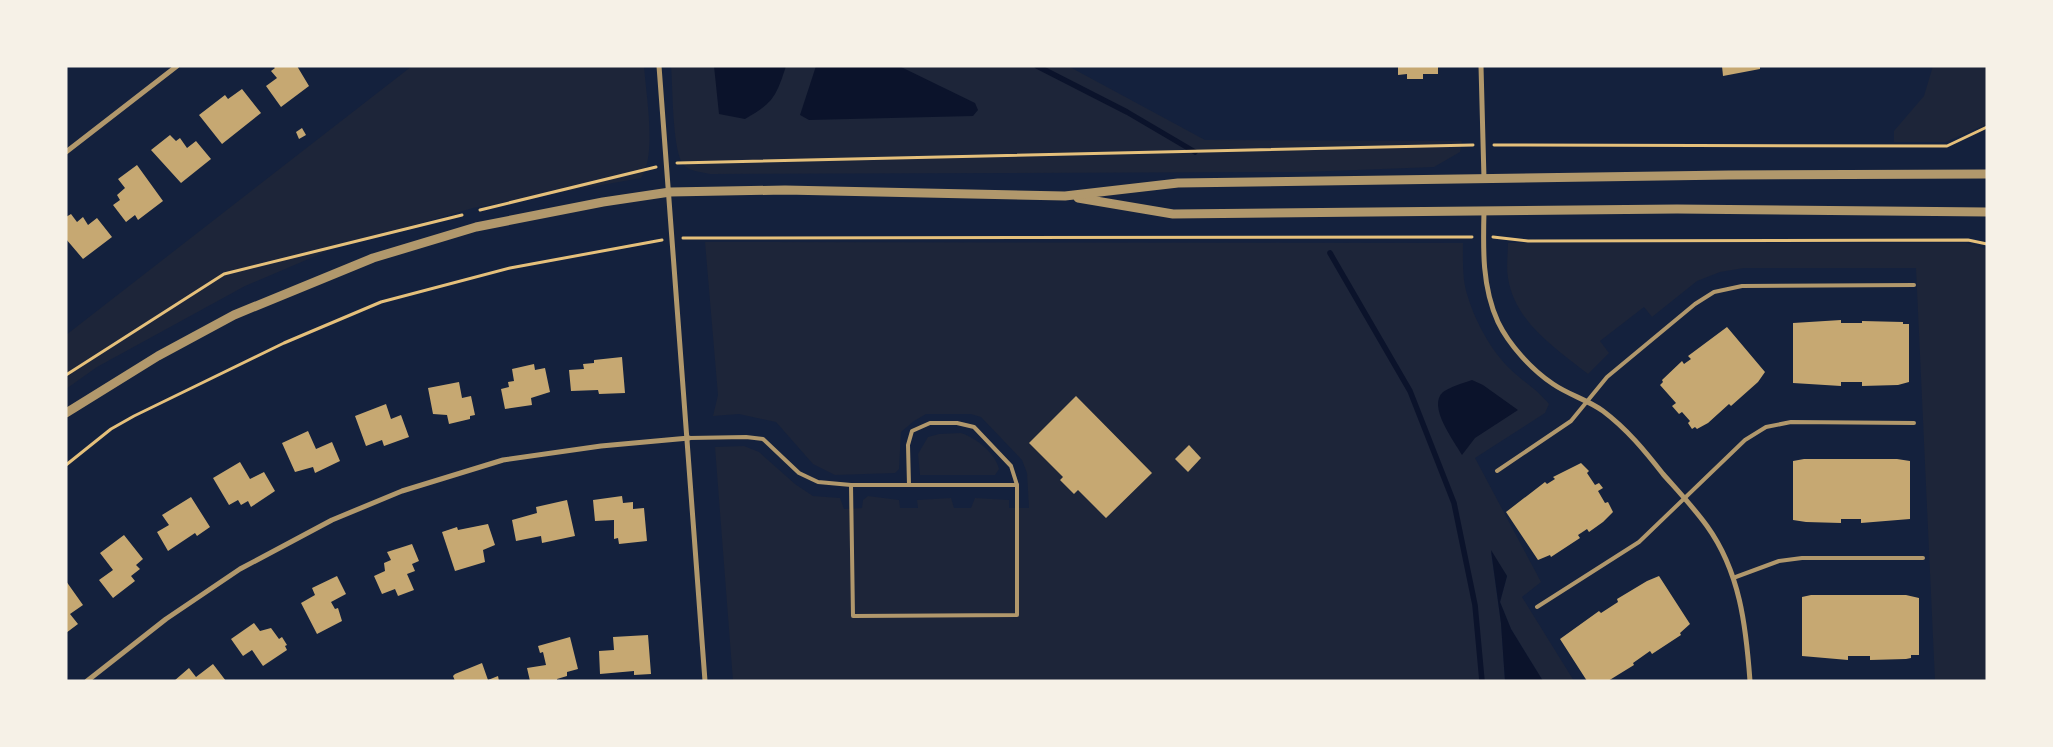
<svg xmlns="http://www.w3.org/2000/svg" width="2053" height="747" font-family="Roboto,sans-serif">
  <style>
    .green { fill: #1d2539 }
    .water { fill: #0b132b }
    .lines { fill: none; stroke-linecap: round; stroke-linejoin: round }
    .stream { stroke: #0b132b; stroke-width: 5.5 }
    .building { fill: #c6a872 }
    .path { stroke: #e5c07b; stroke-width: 3 }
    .service { stroke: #b1986c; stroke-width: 4 }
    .minor { stroke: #b1986c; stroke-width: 5 }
    .tertiary { stroke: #b1986c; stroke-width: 9 }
  </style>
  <rect width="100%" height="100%" fill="#14213d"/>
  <g class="green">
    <path d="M412 66H644C646 94 657 156 641 178L473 208 332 249 245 286 97 367 66 389V335Z"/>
    <path d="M671 66H1068L1205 140 1462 141 1460 152 1434 167 1305 172 710 174C701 172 687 171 682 163 672 144 673 89 671 66Z"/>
    <polygon points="1933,66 1987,66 1987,124 1946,142 1894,142 1894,131 1924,96"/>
    <path d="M705 242 1463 243C1463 261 1462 281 1468 297 1475 321 1491 350 1509 368 1522 381 1537 389 1549 404L1545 413 1475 458 1541 582 1522 597 1574 681H1543L1511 629 1500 602 1507 576 1491 552 1501 623 1505 681H733L715 447 744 446 759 452 795 484 813 496 840 498 844 509 862 508 863 500 868 496 899 500 900 508H918L917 500 951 498 954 508H971L975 498 1009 500V508H1029L1027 473 1022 460 981 417 971 414H926L914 421 901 432 899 469 895 473 835 475 813 464 776 422 739 414 713 416 718 395Z"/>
    <path d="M1508 243H1966L1987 249V681H1935L1916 268H1744L1720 272 1697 281 1652 317 1644 307 1600 341 1609 353 1588 374C1555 348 1515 322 1508 278 1506 267 1508 254 1508 243Z"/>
    <path d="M961 433C976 438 995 453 999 469L995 475H920L918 454 928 437 939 434Z"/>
  </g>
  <g class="water">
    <path d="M714 66H786C776 97 773 103 745 119L719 114Z"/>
    <polygon points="816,66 899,66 975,103 978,110 973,116 809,120 800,115"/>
    <path d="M1472 380 1483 385 1518 410 1475 438 1462 455C1454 441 1427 406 1443 392 1450 387 1463 383 1472 380Z"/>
    <polygon points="1491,550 1507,576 1500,602 1511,629 1543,681 1505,681 1501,623"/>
  </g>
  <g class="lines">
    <g class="stream">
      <polyline points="1037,66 1127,112 1195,152"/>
      <polyline points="1330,253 1410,391 1454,503 1475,605 1482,681"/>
    </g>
  </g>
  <g class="building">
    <polygon points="273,66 297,66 309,86 281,107 266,86 277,78 271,71 275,68"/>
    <polygon points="1398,66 1438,66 1438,74 1423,74 1423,79 1407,79 1407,74 1398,75"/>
    <polygon points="1722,66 1760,66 1760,69 1723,76"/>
    <polygon points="242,89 261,113 222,144 199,115 225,95 228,99"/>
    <polygon points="302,128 306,135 299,139 296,132"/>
    <polygon points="170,135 176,141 180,138 187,148 196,141 211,159 181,183 151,150"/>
    <polygon points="137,165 163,201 138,220 135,215 126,222 113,205 120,200 117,195 125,188 118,179"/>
    <polygon points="71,214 77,222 83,217 88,225 97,218 112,237 83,259 66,239 66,217"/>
    <polygon points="1841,320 1841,323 1862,323 1862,321 1903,322 1903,324 1909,324 1909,382 1898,385 1862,386 1862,382 1841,382 1841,386 1793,383 1793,323"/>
    <polygon points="1727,327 1765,372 1758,382 1731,406 1729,404 1708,423 1697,429 1695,427 1692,429 1688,423 1690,421 1682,412 1679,414 1672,406 1676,403 1660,385 1663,382 1662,380 1682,361 1684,364 1691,359 1688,356"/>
    <polygon points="622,357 625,393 599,394 598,390 571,391 569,370 584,369 583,364 594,363 594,360"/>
    <polygon points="534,364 535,370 545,368 550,392 531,398 532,405 505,409 501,389 509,387 508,382 514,381 512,369"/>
    <polygon points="459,382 462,398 471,396 475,415 470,416 470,419 449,424 447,415 433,414 428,388"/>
    <polygon points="1076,396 1152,473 1106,518 1078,490 1074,494 1060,480 1063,477 1029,443"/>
    <polygon points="386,404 391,419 401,415 409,437 384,446 382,440 366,446 355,416"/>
    <polygon points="308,431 316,449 332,442 340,461 315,473 313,467 295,472 282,443"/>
    <polygon points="1189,445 1201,458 1188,472 1175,459"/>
    <polygon points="1804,459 1897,459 1910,461 1910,519 1861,523 1861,519 1841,519 1841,523 1806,522 1793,520 1793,461"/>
    <polygon points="240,462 250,479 264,472 275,491 251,507 248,501 241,505 238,500 229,505 213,478"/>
    <polygon points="1581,463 1589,471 1587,473 1595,485 1599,483 1603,488 1598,491 1605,503 1608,502 1613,512 1603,522 1589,532 1587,529 1578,535 1580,538 1551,557 1550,555 1538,560 1506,512 1545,482 1547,484 1555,479 1553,477"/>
    <polygon points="622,496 623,503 633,502 633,509 644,508 647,541 619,544 618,538 614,539 614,520 595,521 593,500"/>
    <polygon points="191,497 210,527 197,536 195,533 168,551 157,532 169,525 162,515"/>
    <polygon points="567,500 575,536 542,543 541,536 516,541 512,520 537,513 536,507"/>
    <polygon points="488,524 495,545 483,550 485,562 455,571 442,532 457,527 458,530"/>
    <polygon points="124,535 143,559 136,565 140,569 131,576 135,581 113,598 99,580 113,570 100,553"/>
    <polygon points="412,544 419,561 412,564 415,571 407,574 414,590 398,596 395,589 382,594 374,576 385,571 384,563 391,560 387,552"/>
    <polygon points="337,576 346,594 331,602 335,609 338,608 342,621 317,634 301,603 315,595 312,588"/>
    <polygon points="1659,576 1690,624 1680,633 1681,635 1652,654 1650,651 1633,663 1634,665 1608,681 1587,681 1560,639 1599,611 1601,613 1618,602 1617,599 1647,581"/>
    <polygon points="66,581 83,605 70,614 78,624 66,633"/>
    <polygon points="1811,595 1906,595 1919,598 1919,655 1911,655 1911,658 1906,659 1870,660 1870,656 1848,656 1848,660 1802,656 1802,597"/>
    <polygon points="254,623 260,631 271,628 279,639 282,637 287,645 285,646 287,650 263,666 252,650 243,656 231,639"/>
    <polygon points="648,635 651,674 634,675 634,671 600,674 599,651 614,650 613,637"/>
    <polygon points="570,637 578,669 567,672 567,676 557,679 557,681 530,681 527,668 546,665 543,652 540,653 538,646"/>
    <polygon points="482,663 488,680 498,676 499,681 455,681 453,676 455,674"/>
    <polygon points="213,664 226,681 174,681 189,668 196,677"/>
  </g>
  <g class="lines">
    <g class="path">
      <polyline points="1494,145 1947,146 1987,127"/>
      <polyline points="677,163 1473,145"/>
      <polyline points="480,210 656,167"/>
      <polyline points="1493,237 1528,241 1968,240 1987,244"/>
      <polyline points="683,238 1472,237"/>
      <polyline points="66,375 224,274 462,215"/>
      <polyline points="66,465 111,429 134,416 284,343 381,302 510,268 662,240"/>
    </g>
    <g class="service">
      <polyline points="689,438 746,437 763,439 799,473 818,482 851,485 1017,485"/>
      <polyline points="1497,471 1571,421 1607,377 1695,304 1714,292 1742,286 1914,285"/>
      <polyline points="851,485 853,616 1017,615 1017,485 1011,466 974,427 957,423 930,423 912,431 908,445 909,485"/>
      <polyline points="1733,578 1779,561 1802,558 1923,558"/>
      <polyline points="1537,607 1639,542 1745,440 1766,427 1791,422 1914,423"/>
    </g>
    <g class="minor">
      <polyline points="659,66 705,681"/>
      <polyline points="1481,66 1484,179"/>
      <polyline points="66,152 177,66"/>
      <path d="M1484 211C1483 249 1482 287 1498 322 1509 345 1532 370 1553 384 1569 395 1588 400 1603 411 1627 429 1645 451 1663 474 1678 491 1694 508 1707 526 1740 572 1746 626 1750 681"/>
      <polyline points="87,681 166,619 240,569 332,520 402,491 503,460 601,446 689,438"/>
    </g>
    <g class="tertiary">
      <polyline points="1078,198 1173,214 1677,209 1987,212"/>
      <polyline points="66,413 158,356 234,315 373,258 476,227 603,202 670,192 785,190 1065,196 1178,183 1729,175 1987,174"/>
    </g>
  </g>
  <rect width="2053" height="747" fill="none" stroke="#f6f1e7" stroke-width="135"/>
</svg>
